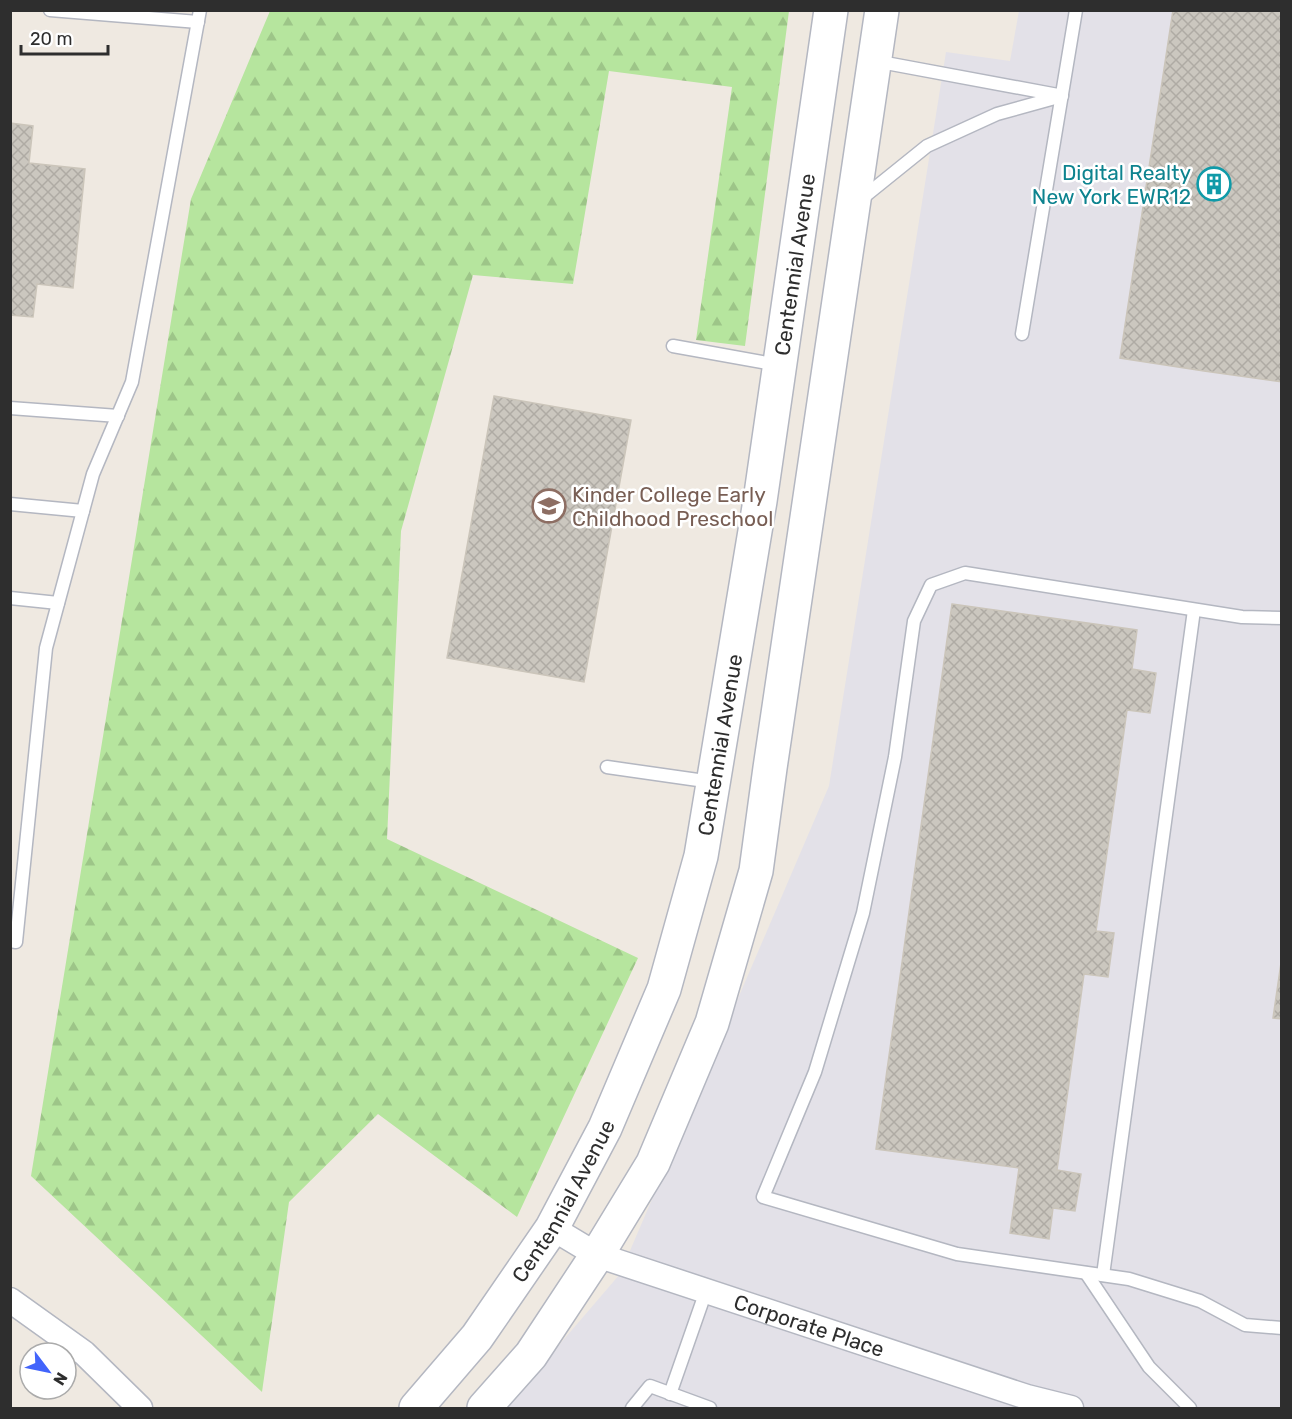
<svg xmlns="http://www.w3.org/2000/svg" width="1292" height="1419" font-family="Rubik,sans-serif">
  <style>
    .industrial { fill: #e3e1e8 }
    .forest { fill: url(#forest-firs) }
    .building { fill: url(#building-cross-hatch); stroke: #cbc5ba; stroke-width: 1.5 }
    .lines { fill: none; stroke-linecap: round; stroke-linejoin: round }
    .lane-casing { stroke: #b4b7c1; stroke-width: 15 }
    .street-casing { stroke: #b4b7c1; stroke-width: 27 }
    .secondary-casing { stroke: #b4b7c1; stroke-width: 36 }
    .lane { stroke: #fff; stroke-width: 12 }
    .street { stroke: #fff; stroke-width: 24 }
    .secondary { stroke: #fff; stroke-width: 33 }
    .labels { text-anchor: middle; dominant-baseline: central; stroke-width: 5; stroke-linejoin: round; paint-order: stroke }
    .culture-label { font-size: 21px; fill: #0d838f; stroke: #fff; text-anchor: end }
    .street-label { font-size: 21px; fill: #2e2e2e; stroke: #fff }
    .education-label { font-size: 21px; fill: #785e54; stroke: #fff; text-anchor: start }
  </style>
  <defs>
    <pattern id="forest-firs" width="22" height="20" patternUnits="userSpaceOnUse" patternTransform="scale(1.5)"><rect width="22" height="20" fill="#b6e59e"/><path d="M5 1l3.5 6h-7zM16 11l3.5 6h-7z" fill="#9dc588"/></pattern>
    <pattern id="building-cross-hatch" width="8" height="8" patternUnits="userSpaceOnUse" patternTransform="scale(1.5)"><rect width="8" height="8" fill="#cbc7bf"/><path d="M0 0l8 8M0 8l8-8" fill="none" stroke="#afaba4"/></pattern>
  </defs>
  <rect width="100%" height="100%" fill="#efe9e1"/>
  <polygon class="industrial" points="1019,11 1281,11 1281,1408 505,1408 620,1274 829,786 946,52 1010,61"/>
  <polygon class="forest" points="270,11 789,11 745,346 696,340 732,87 609,71 573,284 473,275 401,531 387,839 638,958 517,1217 378,1114 289,1202 262,1392 31,1176 191,199"/>
  <g class="building">
    <polygon points="1173,10 1282,10 1282,382 1204,371 1120,358"/>
    <polygon points="10,123 33,126 29,163 85,169 73,288 37,284 33,317 10,315"/>
    <polygon points="494,396 631,420 584,682 447,658"/>
    <polygon points="952,604 1137,630 1132,669 1156,673 1150,713 1127,710 1096,931 1114,933 1108,977 1084,974 1057,1170 1081,1174 1075,1211 1053,1208 1049,1239 1010,1233 1019,1168 876,1149"/>
    <polygon points="1282,956 1282,1019 1273,1018"/>
  </g>
  <g class="lines">
    <defs>
      <g id="lane">
        <polyline points="50,10 198,22"/>
        <polyline points="875,61 1058,95"/>
        <polyline points="860,200 927,146 997,114 1062,96"/>
        <polyline points="1022,334 1076,10"/>
        <polyline points="673,346 778,365"/>
        <polyline points="10,408 118,416"/>
        <polyline points="10,504 83,511"/>
        <polyline points="10,598 58,603"/>
        <polyline points="1282,618 1242,617 965,573 931,585 914,621 895,757 863,913 815,1072 763,1197 957,1254 1129,1279 1200,1301 1245,1325 1282,1328"/>
        <polyline points="607,767 712,782"/>
        <polyline points="10,941 16,942 46,648 93,474 132,382 200,10"/>
        <polyline points="1086,1273 1149,1367 1190,1408"/>
        <polyline points="1103,1275 1194,610"/>
        <polyline points="670,1394 706,1291"/>
        <polyline points="632,1408 650,1386 710,1408"/>
      </g>
      <g id="street">
        <path id="s1" d="M552 1228 597 1255 1027 1397 1071 1408"/>
        <polyline points="10,1300 84,1353 140,1408"/>
      </g>
      <g id="secondary">
        <path id="s2" d="M416 1408 477 1337 552 1228 605 1128 664 989 701 856 760 501 831 10"/>
        <polyline points="484,1408 531,1355 597,1255 653,1163 712,1023 756,871 770,768 882,10"/>
      </g>
    </defs>
    <use href="#lane" class="lane-casing"/>
    <use href="#street" class="street-casing"/>
    <use href="#secondary" class="secondary-casing"/>
    <use href="#lane" class="lane"/>
    <use href="#street" class="street"/>
    <use href="#secondary" class="secondary"/>
  </g>
  <defs>
    <symbol id="building-ring" viewBox="-11 -11 22 22"><circle r="9.5" fill="#fff" stroke="#0f9aa8" stroke-width="1.5"/><path d="M-4-6H4V6H1V3H-1V6H-4ZM-2.5-4.3h1.7v1.8h-1.7ZM.8-4.3h1.7v1.8H.8ZM-2.5-1h1.7V.8h-1.7ZM.8-1h1.7V.8H.8Z" fill="#0f9aa8"/></symbol>
    <symbol id="school-ring" viewBox="-11 -11 22 22"><circle r="9.5" fill="#fff" stroke="#8d6e63" stroke-width="1.5"/><path d="M0-5L7-2L0 1L-7-2ZM-4 1L0 2.5L4 1V4Q0 6-4 4Z" fill="#8d6e63"/></symbol>
  </defs>
  <g fill-rule="evenodd">
    <use href="#building-ring" x="1195" y="165" width="38" height="38"/>
    <use href="#school-ring" x="530" y="487" width="38" height="38"/>
  </g>
  <g class="labels">
    <g class="culture-label">
      <text x="1191" y="172">Digital Realty<tspan x="1191" dy="24">New York EWR12</tspan></text>
    </g>
    <g class="street-label">
      <text stroke="none"><textPath href="#s2" startOffset="1227">Centennial Avenue</textPath></text>
      <text stroke="none"><textPath href="#s2" startOffset="741">Centennial Avenue</textPath></text>
      <text stroke="none"><textPath href="#s2" startOffset="255">Centennial Avenue</textPath></text>
      <text stroke="none"><textPath href="#s1" startOffset="276">Corporate Place</textPath></text>
    </g>
    <g class="education-label">
      <text x="572" y="494">Kinder College Early<tspan x="572" dy="24">Childhood Preschool</tspan></text>
    </g>
  </g>
  <rect width="1292" height="1419" fill="none" stroke="#2e2e2e" stroke-width="24"/>
  <g transform="translate(48 1371) rotate(122)"><circle r="28" fill="#ffffff" stroke="#ababab" stroke-width="1.5"/>
  <path d="M0-4.5L10 22L0 15L-10 22Z" fill="#4264fb"/>
  <text y="-9" font-size="16" font-weight="bold" text-anchor="middle" fill="#2e2e2e">N</text>
  </g>
  <path d="M21 45v9h87v-9" fill="none" stroke="#2e2e2e" stroke-width="3"/>
  <text x="30" y="45" font-size="18" fill="#2e2e2e" stroke="#ffffff" stroke-width="4.5" paint-order="stroke">20 m</text>
</svg>
